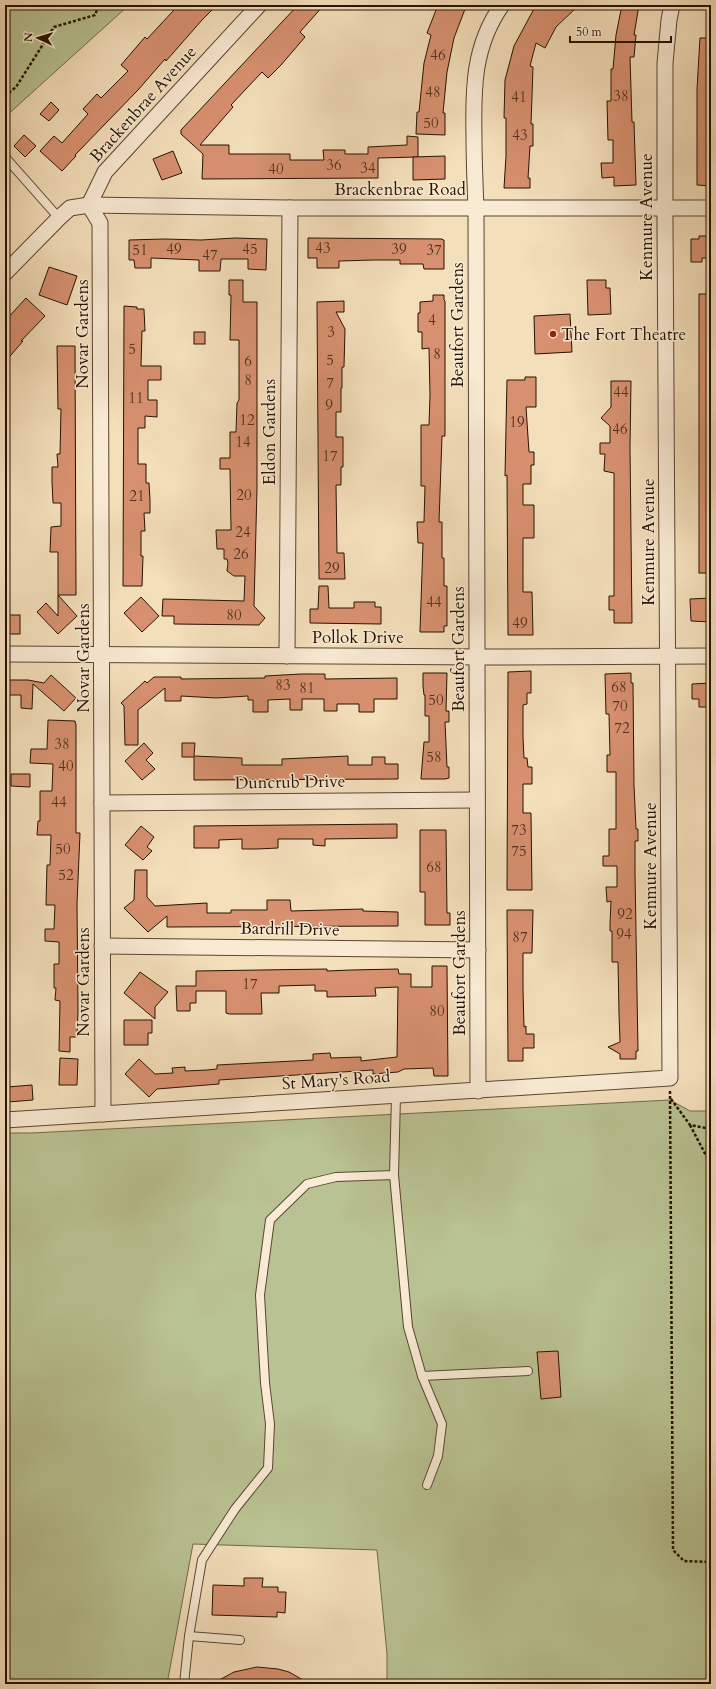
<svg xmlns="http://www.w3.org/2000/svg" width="716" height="1689" font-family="Cardo,serif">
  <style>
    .green { fill: #b9c292; stroke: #706a4a }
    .building { fill: #d89170; stroke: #261201 }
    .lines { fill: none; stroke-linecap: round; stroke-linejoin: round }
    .lane-casing { stroke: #5a4530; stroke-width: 10 }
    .street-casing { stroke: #5a4530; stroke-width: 17 }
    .path { stroke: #261201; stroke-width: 2.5; stroke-dasharray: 3 2; stroke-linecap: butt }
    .lane { stroke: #f8ead3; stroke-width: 8 }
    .street { stroke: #f8ead3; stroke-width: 15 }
    .poi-dot { fill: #8f2418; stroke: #f8ead3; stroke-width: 1.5 }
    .labels { text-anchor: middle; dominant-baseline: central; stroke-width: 3; stroke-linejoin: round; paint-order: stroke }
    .number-label { font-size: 15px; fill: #52321d }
    .street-label { font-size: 17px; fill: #261201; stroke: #f8ead3 }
    .poi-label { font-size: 17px; fill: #261201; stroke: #f8ead3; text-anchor: start }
  </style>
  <rect width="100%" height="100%" fill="#f4dfbb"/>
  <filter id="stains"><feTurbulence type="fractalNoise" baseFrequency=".005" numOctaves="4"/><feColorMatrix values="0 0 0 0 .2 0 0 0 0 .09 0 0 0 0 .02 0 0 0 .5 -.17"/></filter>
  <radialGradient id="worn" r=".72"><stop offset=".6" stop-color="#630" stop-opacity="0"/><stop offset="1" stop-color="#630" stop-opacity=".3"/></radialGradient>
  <g class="green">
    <polygon points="5,5 129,5 5,117"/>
    <polygon points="670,1100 690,1111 711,1111 711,1684 387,1684 387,1654 377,1550 193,1544 167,1684 5,1684 5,1133 32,1133"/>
  </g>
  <g class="building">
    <polygon points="168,5 217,5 202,20 166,61 165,59 138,90 75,155 76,156 62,171 40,151 54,136 62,143 88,114 83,109 97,94 101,98 128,71 121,65 145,37 147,39 174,10"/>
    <polygon points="298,5 324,5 300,32 305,37 281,65 268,78 262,72 231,105 233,107 200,145 229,145 229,154 290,154 290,160 324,160 323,150 345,150 345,154 368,154 368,147 407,145 407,136 418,137 418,157 378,158 378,178 202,179 203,154 181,134 181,130"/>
    <polygon points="438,5 454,5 465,9 454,38 447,72 443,113 445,113 445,135 416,134 417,112 419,112 424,63 431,35 427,33"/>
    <polygon points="536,5 579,5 556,27 545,48 536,43 530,66 533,67 531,124 533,124 533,146 530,146 528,178 530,178 530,188 504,188 506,156 506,118 504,118 505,80 514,46"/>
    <polygon points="622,5 639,5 634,35 636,35 634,57 630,57 632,122 634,122 636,185 614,186 614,177 602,178 601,163 613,163 613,140 608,140 607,101 611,101 611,69 613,69 616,35"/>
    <polygon points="700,38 711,38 711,186 697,185 697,89"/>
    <polygon points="51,102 59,110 49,121 40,114"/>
    <polygon points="24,135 36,146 25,157 14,146"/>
    <polygon points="173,151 182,173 162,180 153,159"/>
    <polygon points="445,156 445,179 413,180 413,157"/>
    <polygon points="699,236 711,236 711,258 702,258 702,262 691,262 691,239 699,239"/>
    <polygon points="235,238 267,239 266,270 248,269 248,259 221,259 220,271 199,271 199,260 151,258 151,268 135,268 134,260 129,260 129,240 164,239 201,240"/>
    <polygon points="308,238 442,239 443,240 444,240 444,269 424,269 423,264 400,264 400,260 374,260 339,261 339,268 317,268 317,258 308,258"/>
    <polygon points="49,267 77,276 67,305 39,295"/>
    <polygon points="229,280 243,280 243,302 257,302 257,488 254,606 265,618 259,625 174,624 174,616 162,616 163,599 244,601 245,576 234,576 227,571 228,563 227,559 224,559 224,549 217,549 216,530 231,530 230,469 220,469 220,458 230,458 230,432 236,432 237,403 239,400 239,340 230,340 231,295 229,295"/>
    <polygon points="587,280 606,280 606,288 610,288 611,314 588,315"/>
    <rect x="699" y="294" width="12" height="279"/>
    <polygon points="433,295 444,295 444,300 445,301 445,436 442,436 439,522 442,522 442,558 444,558 444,586 447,586 447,626 444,626 444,632 420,632 423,543 418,543 417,522 424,522 425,486 421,486 421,425 429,425 430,395 429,348 422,349 422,332 418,332 418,313 420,313 420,302 433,301"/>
    <polygon points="26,298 45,316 21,341 23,341 5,362 5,321"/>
    <polygon points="344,301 344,312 336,312 345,329 344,367 342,367 342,388 341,388 341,412 336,412 336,437 343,437 343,467 341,467 341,485 336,485 337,553 344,553 345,579 319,579 317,302"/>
    <polygon points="124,306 137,307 137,309 144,309 145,331 142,331 141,366 161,366 161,380 148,380 148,400 157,400 157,417 145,416 145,428 138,428 138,464 146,464 146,483 149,483 150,500 150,513 144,513 145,531 141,531 141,556 143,556 142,586 123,586"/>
    <polygon points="570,314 572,352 535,354 534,316"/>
    <rect x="194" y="332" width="11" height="12"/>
    <polygon points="57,346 75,346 76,595 58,595 77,616 58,634 37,612 46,603 58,616 58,552 50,552 51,527 61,526 61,503 53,503 52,481 52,467 58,467 57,454 60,454 61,409 58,409"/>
    <polygon points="525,377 536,377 536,407 526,407 529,452 534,452 534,465 531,465 531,484 523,484 523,505 534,505 534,538 523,538 523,592 532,592 533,635 508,635 507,475 505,476 507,380 525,380"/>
    <polygon points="611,381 631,381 630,447 632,623 614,623 614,610 609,610 609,596 614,596 614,473 604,471 605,454 600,454 600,443 610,443 610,426 601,418 611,407"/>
    <polygon points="319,586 328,586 329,608 354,608 354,602 375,602 375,607 381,607 381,624 310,623 310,609 318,609"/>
    <polygon points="141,597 159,616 142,632 124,613"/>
    <polygon points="711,598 711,622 691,621 690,599"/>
    <rect x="5" y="615" width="15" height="19"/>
    <polygon points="531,671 531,693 527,693 527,704 523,705 523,737 524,758 527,758 528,767 532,767 532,784 523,784 523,813 531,813 532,890 507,890 508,672"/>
    <polygon points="423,673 447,673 446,711 449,711 449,722 445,722 447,767 449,767 449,778 445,779 421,779 424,742 429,742 429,716 425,716 425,695 424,695 423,686"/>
    <polygon points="631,673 631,683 633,683 634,785 636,829 638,829 638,841 635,841 635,873 638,1051 636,1051 636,1059 620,1059 620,1054 608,1047 620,1042 619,1013 618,962 612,962 612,931 610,931 610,924 611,901 607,902 606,887 617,887 617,866 603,866 603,856 609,856 609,829 616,829 616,772 607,772 607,755 610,755 609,714 606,714 605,674"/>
    <polygon points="301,674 325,674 325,679 397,678 397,699 374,699 374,712 359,712 359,704 337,704 337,711 324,711 324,699 302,699 302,710 290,710 290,699 268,700 268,712 253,712 253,700 248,700 248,696 216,698 181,696 181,701 165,701 165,688 138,710 138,745 125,745 124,706 121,703 145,681 147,683 154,677 181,677 181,679 265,678 265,676"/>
    <polygon points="51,675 76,698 64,711 33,684 32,709 21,708 21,695 5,695 5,680 28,680 44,683"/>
    <polygon points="711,683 710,707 699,707 699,699 692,699 692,684"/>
    <polygon points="48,720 75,721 76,725 76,833 80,833 77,904 78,1011 77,1037 70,1037 70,1052 59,1051 60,1001 55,1000 56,988 54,988 54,964 59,964 59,942 45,941 45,929 54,929 55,905 46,905 47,865 50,865 51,835 37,835 38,821 40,821 40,791 52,791 53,764 30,763 31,749 47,749"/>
    <polygon points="144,743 153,753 146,760 155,769 142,780 125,761"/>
    <polygon points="182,743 195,743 194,756 242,758 242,765 282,765 282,759 348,756 348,765 372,765 372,757 385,757 385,764 398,764 398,779 194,780 194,757 182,757"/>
    <polygon points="11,774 30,774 30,787 11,786"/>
    <polygon points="397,824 397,838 325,839 325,846 313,845 313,839 278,839 278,848 257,849 242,849 242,839 219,840 219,848 194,848 194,826"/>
    <polygon points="141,826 154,837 147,847 152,851 143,860 125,845"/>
    <polygon points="420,830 446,830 447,913 450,913 450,925 425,925 425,892 420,892"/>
    <polygon points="135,870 147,870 147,897 155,906 207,903 207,913 231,913 231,910 267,910 267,900 290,900 291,911 363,909 363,911 398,912 398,926 167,927 167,916 148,932 124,908 134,900"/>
    <polygon points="507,910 533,910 532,953 523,953 523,989 524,1027 526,1026 526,1034 534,1034 534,1048 523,1048 523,1061 508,1061"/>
    <polygon points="432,966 447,966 448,1076 434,1076 433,1068 404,1069 398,1072 373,1074 373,1070 219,1080 219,1084 157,1089 149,1097 125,1074 139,1059 155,1074 173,1073 172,1068 185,1067 185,1071 207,1070 217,1069 217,1065 313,1060 313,1054 330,1053 331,1058 361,1057 361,1061 397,1057 398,987 375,988 376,996 327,997 327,991 315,991 315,985 279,986 279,993 261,993 262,1014 229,1014 226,1013 226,991 196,991 196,1003 190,1003 190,1011 177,1011 176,986 196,986 196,971 327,969 327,971 351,970 398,969 399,974 411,974 411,987 432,987"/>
    <polygon points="140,972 168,992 155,1007 155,1019 124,993"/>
    <polygon points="124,1020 152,1020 152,1033 148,1033 148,1045 124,1045"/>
    <polygon points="60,1058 78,1059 77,1085 59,1085"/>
    <polygon points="32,1085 33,1100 8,1102 7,1087"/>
    <polygon points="558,1351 561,1397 541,1399 537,1352"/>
    <polygon points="244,1578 263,1578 262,1587 278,1587 278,1592 286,1592 285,1613 277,1612 277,1617 212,1615 213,1585 244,1586"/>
    <polygon points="257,1667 278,1669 289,1672 310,1684 212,1684 234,1672"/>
  </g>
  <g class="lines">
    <defs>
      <g id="lane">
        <polyline points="5,157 59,218"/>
        <polyline points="394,1175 408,1327 422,1376 442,1424 438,1456 427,1485"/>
        <polyline points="422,1376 528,1371"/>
        <polyline points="189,1636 240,1640"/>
        <polyline points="184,1684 189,1636 202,1560 235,1509 268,1468 270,1424 265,1383 260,1295 270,1220 307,1184 336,1177 394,1175 396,1096"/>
      </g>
      <g id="street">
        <polyline points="89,205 100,223 103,1114"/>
        <polyline points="89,205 105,172 259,5"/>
        <polyline points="5,273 59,218 70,208 89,205 290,208 711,208"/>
        <polyline points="5,654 486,657 711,656"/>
        <polyline points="287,656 290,208"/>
        <polyline points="102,803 477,800"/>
        <polyline points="102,946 478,950"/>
        <path d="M478 1091 476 208C475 184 474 160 474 137 473 89 473 46 502 5"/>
        <polyline points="5,1120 670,1078 665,220 665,63 669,20 672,5"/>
      </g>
    </defs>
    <use href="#lane" class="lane-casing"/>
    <use href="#street" class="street-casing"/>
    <g class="path">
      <polyline points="5,96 16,87 54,27 95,15 99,5"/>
      <polyline points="670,1091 673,1550 684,1561 711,1562"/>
      <polyline points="671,1099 690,1125 711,1129"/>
      <polyline points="690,1125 711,1165"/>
    </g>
    <use href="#lane" class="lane"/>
    <use href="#street" class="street"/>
  </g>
  <circle class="poi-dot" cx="553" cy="334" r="4"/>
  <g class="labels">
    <g class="number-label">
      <text x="438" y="55">46</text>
      <text x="433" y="92">48</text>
      <text x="621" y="96">38</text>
      <text x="519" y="97">41</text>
      <text x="431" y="123">50</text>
      <text x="520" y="135">43</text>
      <text x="334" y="165">36</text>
      <text x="368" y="168">34</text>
      <text x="276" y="169">40</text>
      <text x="323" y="248">43</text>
      <text x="174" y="249">49</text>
      <text x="250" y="249">45</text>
      <text x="399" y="249">39</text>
      <text x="140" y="250">51</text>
      <text x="434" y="250">37</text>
      <text x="210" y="255">47</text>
      <text x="432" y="320">4</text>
      <text x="331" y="332">3</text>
      <text x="132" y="349">5</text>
      <text x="437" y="354">8</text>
      <text x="330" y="360">5</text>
      <text x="248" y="361">6</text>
      <text x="248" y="380">8</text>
      <text x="330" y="383">7</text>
      <text x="621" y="392">44</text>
      <text x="136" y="398">11</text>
      <text x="329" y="405">9</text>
      <text x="247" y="420">12</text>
      <text x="517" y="422">19</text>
      <text x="620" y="429">46</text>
      <text x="243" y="442">14</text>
      <text x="330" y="456">17</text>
      <text x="244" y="495">20</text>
      <text x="137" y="496">21</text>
      <text x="243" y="532">24</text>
      <text x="241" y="554">26</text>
      <text x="332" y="568">29</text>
      <text x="434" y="602">44</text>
      <text x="234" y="615">80</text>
      <text x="520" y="623">49</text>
      <text x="283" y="685">83</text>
      <text x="619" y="687">68</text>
      <text x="307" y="688">81</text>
      <text x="436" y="700">50</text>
      <text x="620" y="706">70</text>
      <text x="622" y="728">72</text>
      <text x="62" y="744">38</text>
      <text x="434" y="757">58</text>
      <text x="66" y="766">40</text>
      <text x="59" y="802">44</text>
      <text x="519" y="830">73</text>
      <text x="63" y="849">50</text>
      <text x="519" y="851">75</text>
      <text x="434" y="867">68</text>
      <text x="66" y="875">52</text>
      <text x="625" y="914">92</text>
      <text x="624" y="934">94</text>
      <text x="520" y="937">87</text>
      <text x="250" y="984">17</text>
      <text x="437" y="1011">80</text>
    </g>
    <g class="street-label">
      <text transform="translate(143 104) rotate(-48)">Brackenbrae Avenue</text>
      <text x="400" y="189">Brackenbrae Road</text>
      <text transform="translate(646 217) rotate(-90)">Kenmure Avenue</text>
      <text transform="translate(457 325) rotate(-90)">Beaufort Gardens</text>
      <text transform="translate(82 334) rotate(-90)">Novar Gardens</text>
      <text transform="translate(269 432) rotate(-90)">Eldon Gardens</text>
      <text transform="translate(648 542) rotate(-90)">Kenmure Avenue</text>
      <text x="358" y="637">Pollok Drive</text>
      <text transform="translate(458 649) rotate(-90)">Beaufort Gardens</text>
      <text transform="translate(83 658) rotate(-90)">Novar Gardens</text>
      <text transform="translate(290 782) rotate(-1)">Duncrub Drive</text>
      <text transform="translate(650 866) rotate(-90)">Kenmure Avenue</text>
      <text transform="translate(290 929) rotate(1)">Bardrill Drive</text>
      <text transform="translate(459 973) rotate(-90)">Beaufort Gardens</text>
      <text transform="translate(83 982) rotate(-90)">Novar Gardens</text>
      <text transform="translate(336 1080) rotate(-4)">St Mary's Road</text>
    </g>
    <g class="poi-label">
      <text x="561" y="334">The Fort Theatre</text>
    </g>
  </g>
  <rect width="716" height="1689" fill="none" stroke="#f4dfbb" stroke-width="20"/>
  <rect x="6" y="6" width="704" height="1677" fill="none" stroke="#261201" stroke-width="2"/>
  <rect x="10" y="10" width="696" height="1669" fill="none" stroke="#261201"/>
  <g transform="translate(38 38) rotate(274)" stroke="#f8ead3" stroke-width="3" paint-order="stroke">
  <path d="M0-3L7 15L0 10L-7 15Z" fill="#261201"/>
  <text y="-6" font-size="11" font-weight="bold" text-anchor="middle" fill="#261201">N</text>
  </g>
  <path d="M570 36v6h101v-6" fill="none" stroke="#261201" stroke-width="2"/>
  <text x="576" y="36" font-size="12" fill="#261201" stroke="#f8ead3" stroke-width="3" paint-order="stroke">50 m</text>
  <rect width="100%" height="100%" filter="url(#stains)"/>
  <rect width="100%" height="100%" fill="url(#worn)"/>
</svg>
